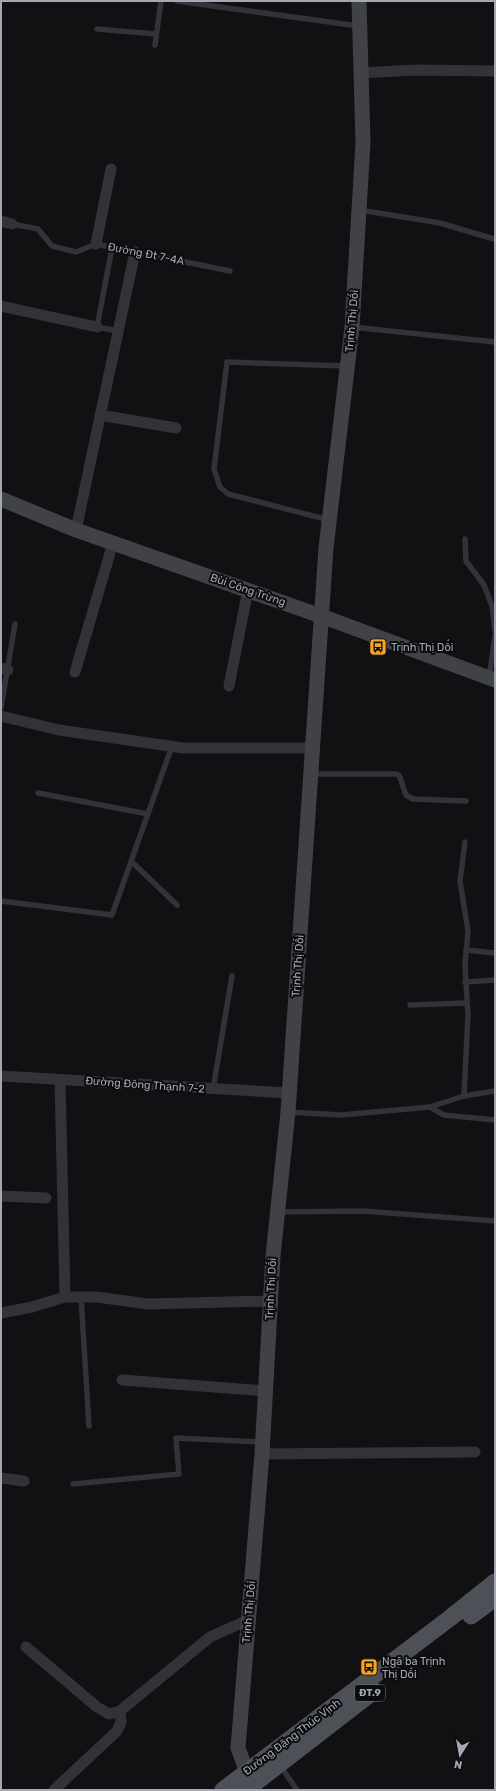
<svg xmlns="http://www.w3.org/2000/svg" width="496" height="1791" font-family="Rubik,sans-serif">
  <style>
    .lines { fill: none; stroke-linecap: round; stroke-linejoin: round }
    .lane { stroke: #323338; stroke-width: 5.5 }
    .street { stroke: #323338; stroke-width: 11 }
    .secondary { stroke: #404248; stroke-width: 15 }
    .primary { stroke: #4e5057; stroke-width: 17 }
    .labels { text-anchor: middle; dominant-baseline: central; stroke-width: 4; stroke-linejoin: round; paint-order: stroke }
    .shield { fill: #0c0c0e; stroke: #757a82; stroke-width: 1 }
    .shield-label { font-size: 10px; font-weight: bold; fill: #a2a9b4 }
    .street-label { font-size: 11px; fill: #a2a9b4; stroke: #0c0c0e }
    .poi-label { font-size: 11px; fill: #a2a9b4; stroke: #0c0c0e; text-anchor: start }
  </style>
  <rect width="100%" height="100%" fill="#111113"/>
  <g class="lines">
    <g class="lane">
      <polyline points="177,1 358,26"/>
      <polyline points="97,29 156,34"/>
      <polyline points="155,45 161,1"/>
      <polyline points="360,210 440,223 494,239"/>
      <polyline points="12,224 38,229 52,246 76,252 96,244 230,271"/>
      <polyline points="112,248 97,327 118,331"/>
      <polyline points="352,327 495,342"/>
      <polyline points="329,520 228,494 220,487 214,469 227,362 347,366"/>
      <polyline points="465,539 466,561 484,585 492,606 495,632"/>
      <polyline points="489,677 495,637"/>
      <polyline points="1,708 15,624"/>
      <polyline points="312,774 396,774 399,775 406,795 413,799 466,801"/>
      <polyline points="38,793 148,814"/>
      <polyline points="131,861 177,905"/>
      <polyline points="1,901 112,915 172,746"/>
      <polyline points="466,950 495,953"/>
      <polyline points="465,982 495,980"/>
      <polyline points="410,1005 467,1003"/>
      <polyline points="213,1089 232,976"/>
      <polyline points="464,1096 468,1015 465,965 468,931 460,881 465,842"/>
      <polyline points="430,1107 444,1115 495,1120"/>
      <polyline points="288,1112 341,1115 430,1107 464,1096 495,1091"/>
      <polyline points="278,1212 363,1211 495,1221"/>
      <polyline points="81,1297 89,1426"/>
      <polyline points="73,1484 179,1474 176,1438 262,1442"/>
      <polyline points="281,1767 297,1790"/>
    </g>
    <g class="street">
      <polyline points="360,73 416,70 495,71"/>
      <polyline points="1,221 12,224"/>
      <polyline points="96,244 111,169"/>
      <polyline points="1,306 97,327"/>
      <polyline points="100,415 176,428"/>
      <polyline points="76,530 135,252"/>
      <polyline points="1,668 8,670"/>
      <polyline points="75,672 113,543"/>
      <polyline points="229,686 248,590"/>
      <polyline points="1,716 59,730 183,748 313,748"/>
      <polyline points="1,1076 289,1093"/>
      <polyline points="60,1080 65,1297"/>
      <polyline points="1,1196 46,1198"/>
      <polyline points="1,1313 32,1307 65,1297 97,1297 148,1304 271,1301"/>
      <polyline points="122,1380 266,1391"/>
      <polyline points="262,1454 475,1452"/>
      <polyline points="1,1478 24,1481"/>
      <polyline points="26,1647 97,1707 109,1714 120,1711 210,1637 248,1620"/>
      <polyline points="54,1790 117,1731 121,1722 120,1711"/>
    </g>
    <g class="secondary">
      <polyline points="1,499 76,530 321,616 495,680"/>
      <polyline points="251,1783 238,1748 262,1454 273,1256 288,1112 326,548 352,327 363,143 359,1"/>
    </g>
    <g class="primary">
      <polyline points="471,1616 495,1598"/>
      <polyline points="223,1790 450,1618 495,1582"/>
      <polyline points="246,1790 374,1691"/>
    </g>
  </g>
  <defs>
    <symbol id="bus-square" viewBox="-11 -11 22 22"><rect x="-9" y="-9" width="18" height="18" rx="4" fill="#fba421" stroke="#0c0c0e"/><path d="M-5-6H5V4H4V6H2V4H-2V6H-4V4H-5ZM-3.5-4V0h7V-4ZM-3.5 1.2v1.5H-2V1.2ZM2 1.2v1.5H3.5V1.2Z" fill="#111"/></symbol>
  </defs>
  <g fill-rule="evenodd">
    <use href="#bus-square" x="368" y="637" width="20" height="20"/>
    <use href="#bus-square" x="359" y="1657" width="20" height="20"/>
  </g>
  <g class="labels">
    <rect class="shield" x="355" y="1685" width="30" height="16" rx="3"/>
    <g class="shield-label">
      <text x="370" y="1693">ĐT.9</text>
    </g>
    <g class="street-label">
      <text transform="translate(146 254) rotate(11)">Đường Đt 7-4A</text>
      <text transform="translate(352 321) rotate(-85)">Trịnh Thị Dối</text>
      <text transform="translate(248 590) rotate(19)">Bùi Công Trừng</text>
      <text transform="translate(298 966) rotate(-86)">Trịnh Thị Dối</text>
      <text transform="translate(145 1085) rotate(4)">Đường Đông Thạnh 7-2</text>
      <text transform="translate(271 1289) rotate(-87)">Trịnh Thị Dối</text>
      <text transform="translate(249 1612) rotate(-85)">Trịnh Thị Dối</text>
      <text transform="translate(292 1737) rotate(-37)">Đường Đặng Thúc Vịnh</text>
    </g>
    <g class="poi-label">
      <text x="391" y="647">Trịnh Thị Dối</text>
      <text x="382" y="1661">Ngã ba Trịnh<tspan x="382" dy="13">Thị Dối</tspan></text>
    </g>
  </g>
  <rect width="496" height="1791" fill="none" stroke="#a2a9b4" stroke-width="4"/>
  <g transform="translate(460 1755) rotate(191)" stroke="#0c0c0e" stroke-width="3" paint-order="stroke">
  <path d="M0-3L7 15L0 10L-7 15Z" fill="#a2a9b4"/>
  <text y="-6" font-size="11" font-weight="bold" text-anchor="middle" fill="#a2a9b4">N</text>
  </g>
</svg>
